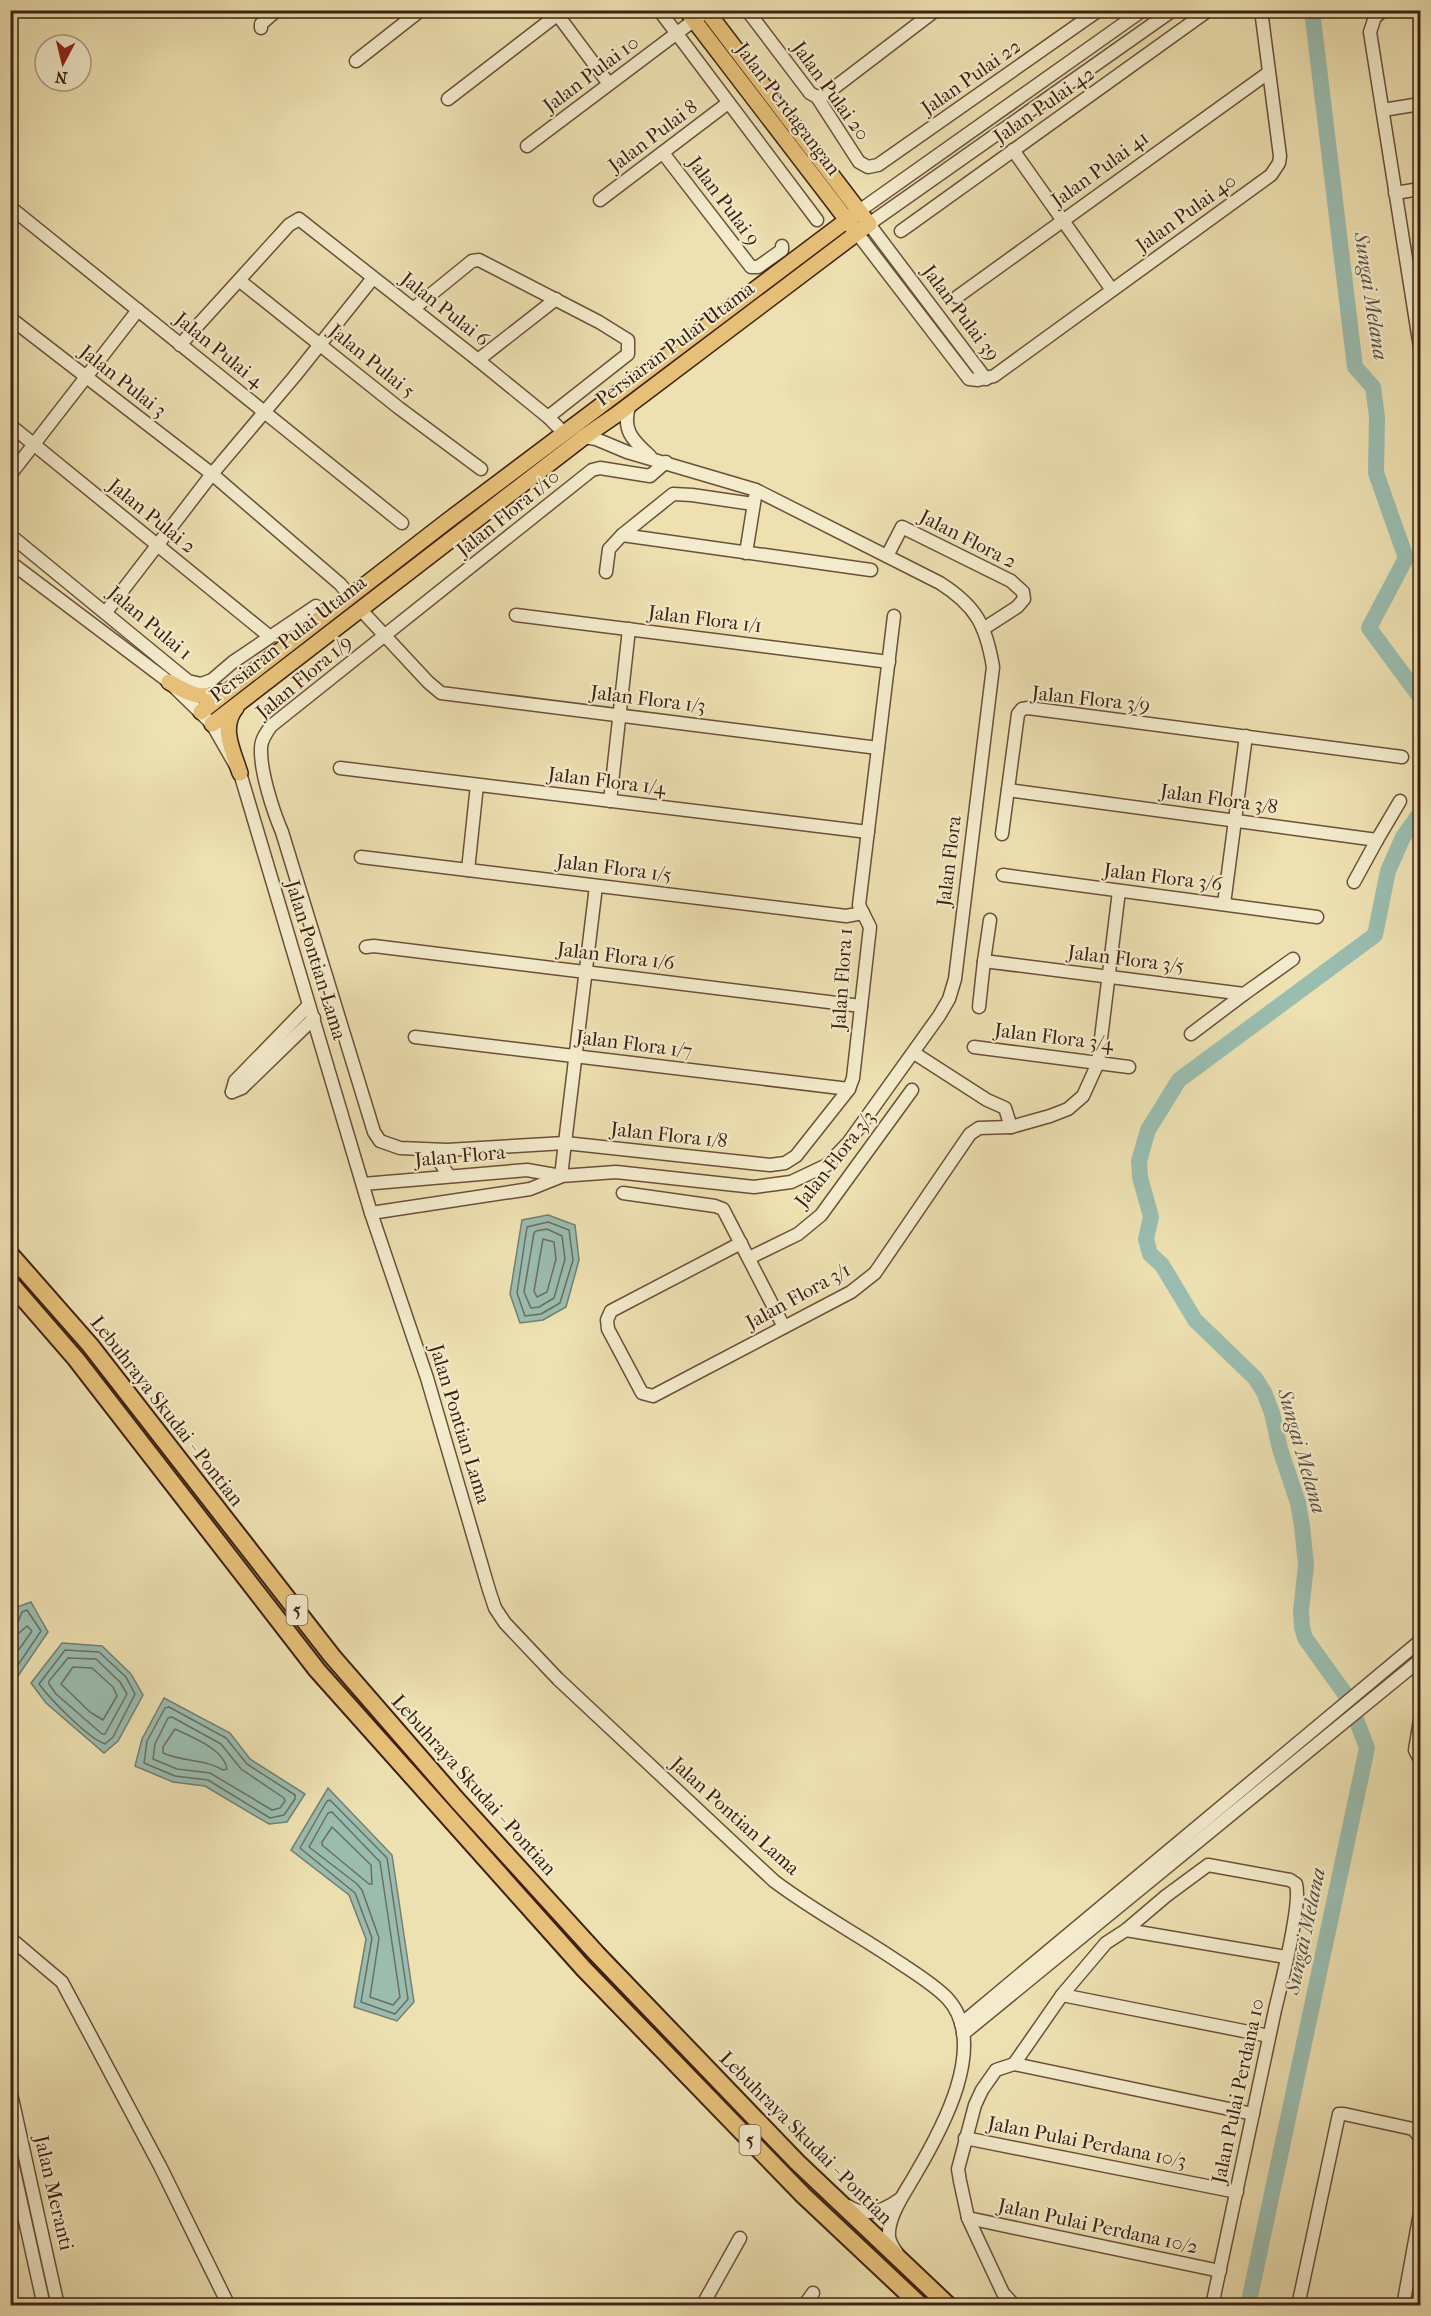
<svg xmlns="http://www.w3.org/2000/svg" width="1431" height="2316" font-family="'IM FELL French Canon',serif">
  <style>
    .water { fill: #9abdb0; stroke: #757e70; stroke-width: 1.5 }
    .lines { fill: none; stroke-linecap: round; stroke-linejoin: round }
    .shore { stroke: #6c6e60; stroke-width: 1.5 }
    .river { stroke: #9abdb0; stroke-width: 16 }
    .minor-casing { stroke: #695039; stroke-width: 15 }
    .major-casing { stroke: #3d2011; stroke-width: 18 }
    .highway-casing { stroke: #3d2011; stroke-width: 20 }
    .minor { stroke: #f3ebcc; stroke-width: 12 }
    .major { stroke: #e6c078; stroke-width: 15 }
    .highway { stroke: #e6c078; stroke-width: 16 }
    .labels { text-anchor: middle; dominant-baseline: central; stroke-width: 4.5; stroke-linejoin: round; paint-order: stroke }
    .shield { fill: #f3ebcc; stroke: #745d49; stroke-width: 1.5 }
    .shield-label { font-size: 18px; font-weight: bold; fill: #3d2011 }
    .street-label { font-size: 20px; fill: #3d2011; stroke: #f3ebcc }
    .water-label { font-size: 21px; font-style: italic; fill: #594f41; stroke: #f3ebcc }
  </style>
  <rect width="100%" height="100%" fill="#ede0b1"/>
  <filter id="stains"><feTurbulence type="fractalNoise" baseFrequency=".00333" numOctaves="4"/><feColorMatrix values="0 0 0 0 .2 0 0 0 0 .09 0 0 0 0 .02 0 0 0 .5 -.17"/></filter>
  <radialGradient id="worn" r=".72"><stop offset=".6" stop-color="#630" stop-opacity="0"/><stop offset="1" stop-color="#630" stop-opacity=".3"/></radialGradient>
  <g class="water">
    <polygon points="548,1215 575,1225 579,1260 566,1307 543,1320 520,1323 510,1294 522,1220"/>
    <polygon points="31,1602 48,1632 18,1676 11,1675 11,1622 13,1621 17,1607"/>
    <polygon points="62,1643 102,1646 131,1674 143,1695 118,1741 104,1753 46,1703 31,1683"/>
    <polygon points="164,1698 230,1733 250,1759 305,1794 287,1822 269,1824 205,1786 173,1782 135,1766 142,1739"/>
    <polygon points="328,1788 392,1855 414,2002 397,2021 354,2007 366,1939 349,1895 291,1850"/>
  </g>
  <g class="lines">
    <g class="shore">
      <polygon points="548,1222 569,1230 573,1260 560,1303 541,1314 525,1316 517,1293 527,1227"/>
      <polygon points="547,1229 562,1236 565,1259 554,1298 539,1307 531,1308 524,1292 534,1233 536,1231"/>
      <polygon points="543,1239 554,1242 556,1259 547,1292 537,1297 534,1291"/>
      <polyline points="10,1627 17,1625 22,1612 27,1610 41,1631 16,1668 10,1669"/>
      <polyline points="10,1635 19,1633 27,1626 32,1631 10,1662"/>
      <path d="M65 1650 99 1652 126 1677 135 1694 113 1737 105 1744C88 1738 51 1700 39 1684Z"/>
      <polygon points="68,1658 96,1659 120,1682 127,1694 105,1734 102,1734 56,1694 49,1684 49,1681"/>
      <polygon points="73,1667 92,1668 113,1687 117,1696 103,1720 90,1712 61,1684"/>
      <polygon points="169,1707 226,1738 247,1764 295,1795 295,1799 284,1815 270,1818 208,1780 175,1776 144,1763 147,1741 165,1708"/>
      <polygon points="172,1717 221,1744 241,1769 284,1798 285,1801 280,1808 272,1810 210,1773 177,1769 153,1759 155,1744 168,1718"/>
      <path d="M175 1729C192 1737 224 1749 227 1769L223 1770C205 1759 183 1762 163 1753V1747Z"/>
      <polygon points="330,1800 387,1858 408,1999 395,2014 361,2002 372,1938 355,1893 300,1848 327,1801"/>
      <polygon points="332,1812 380,1862 400,1997 393,2005 370,1997 379,1938 362,1890 357,1884 309,1847 328,1813"/>
      <polygon points="332,1827 371,1865 372,1884 369,1884 322,1845 322,1842"/>
    </g>
    <g class="river">
      <polyline points="1312,10 1355,367 1373,387 1377,417 1376,473 1406,558 1369,628 1420,697"/>
      <polyline points="1248,2306 1367,1748 1348,1698 1305,1638 1302,1627 1301,1611 1306,1565 1302,1526 1298,1503 1280,1449 1272,1413 1264,1392 1255,1378 1195,1320 1162,1265 1150,1254 1146,1239 1151,1217 1140,1177 1139,1161 1148,1130 1179,1080 1375,935 1388,871 1403,837 1420,813"/>
    </g>
    <defs>
      <g id="minor">
        <polyline points="554,10 609,84"/>
        <polyline points="659,10 817,220"/>
        <polyline points="747,10 810,93 817,97 859,162 868,167 878,165 1099,10"/>
        <polyline points="1384,10 1375,17 1370,32 1420,347"/>
        <polyline points="261,28 261,24 277,10"/>
        <polyline points="356,61 421,10"/>
        <polyline points="817,97 826,94 936,10"/>
        <polyline points="448,99 557,15"/>
        <polyline points="1383,110 1420,104"/>
        <polyline points="527,146 701,15"/>
        <polyline points="1013,150 1112,290"/>
        <polyline points="663,153 751,267 758,267 782,250 782,246"/>
        <polyline points="1395,193 1420,189"/>
        <polyline points="600,200 728,103"/>
        <polyline points="10,207 402,523"/>
        <polyline points="859,211 1143,10"/>
        <polyline points="901,231 1209,10"/>
        <polyline points="857,233 969,379 978,380 994,376 1271,175 1279,163 1280,156 1261,10"/>
        <polyline points="240,281 399,408 481,469"/>
        <polyline points="957,297 1268,73"/>
        <polyline points="413,309 472,261 479,260 599,322 628,340 628,354 548,417"/>
        <polyline points="10,318 212,474 340,584 351,597"/>
        <polyline points="180,345 289,225 299,219 478,360 548,417 564,433"/>
        <polyline points="478,360 556,299"/>
        <polyline points="986,379 869,224 1173,10"/>
        <path d="M630 404C621 429 632 440 650 456"/>
        <polyline points="10,425 269,636"/>
        <path d="M666 462 650 476 600 468 592 470 271 726C266 733 261 740 261 748 260 771 273 811 282 832L374 1132 380 1141 400 1148 447 1150 565 1143 770 1165 785 1163 796 1156 849 1089 853 1078 870 927 859 905 894 616"/>
        <polyline points="10,475 138,310"/>
        <polyline points="10,535 188,681 201,684 212,680 233,662 316,606"/>
        <polyline points="622,535 871,570"/>
        <polyline points="746,553 755,497"/>
        <polyline points="887,556 902,527 1011,581 1023,592 1024,599 1017,607 983,629"/>
        <path d="M10 562 169 682 212 724 240 773 371 1213 427 1378 489 1590 495 1608 505 1623 558 1679 774 1881C815 1912 861 1936 903 1965 918 1975 934 1985 947 1998 990 2044 941 2131 915 2175 906 2191 887 2217 889 2237 890 2243 894 2249 897 2253"/>
        <polyline points="606,572 609,549 622,535 673,494 692,495 753,504"/>
        <polyline points="361,610 428,682 441,693 878,748"/>
        <polyline points="106,612 212,474 294,377 373,278"/>
        <polyline points="516,615 889,662"/>
        <polyline points="340,768 868,832"/>
        <polyline points="1008,790 1377,840 1354,882"/>
        <polyline points="610,801 629,629"/>
        <polyline points="1002,834 1018,714 1022,709 1028,708 1402,757"/>
        <polyline points="1377,840 1400,801"/>
        <polyline points="361,857 846,916 863,913"/>
        <polyline points="468,870 477,785"/>
        <polyline points="1003,875 1317,917"/>
        <polyline points="1224,904 1246,736"/>
        <polyline points="990,920 984,961 1244,994 1293,959"/>
        <polyline points="366,947 374,946 861,1006"/>
        <polyline points="979,1007 984,961"/>
        <polyline points="1191,1034 1244,994"/>
        <polyline points="415,1037 849,1089"/>
        <polyline points="974,1047 1129,1067"/>
        <polyline points="914,1053 987,1100 1005,1108 1011,1127"/>
        <polyline points="232,1092 235,1081 309,1005"/>
        <polyline points="232,1092 242,1088 314,1018"/>
        <polyline points="432,1150 449,1176"/>
        <polyline points="561,1176 596,886"/>
        <path d="M363 1184 527 1170 561 1176 616 1172 754 1187 791 1182 827 1165 848 1143 939 1016 949 999 955 979 993 667C986 625 976 606 940 583L756 490 627 452 596 439 584 437"/>
        <polyline points="623,1193 715,1206 723,1209 784,1327"/>
        <polyline points="371,1213 530,1189 560,1177"/>
        <polyline points="741,1243 611,1311 607,1320 608,1329 642,1393 653,1396 851,1292 875,1273 970,1134 979,1128 1011,1127 1050,1116 1068,1109 1083,1096 1098,1063 1119,891"/>
        <polyline points="749,1258 798,1234 821,1215 912,1090"/>
        <polyline points="1420,1720 1415,1750 1420,1760"/>
        <polyline points="1126,1930 1286,1957"/>
        <polyline points="10,1938 62,1982 160,2166 229,2306"/>
        <polyline points="1062,1995 1269,2036"/>
        <polyline points="961,2024 1420,1641"/>
        <polyline points="963,2034 1420,1660"/>
        <polyline points="1014,2064 1253,2114"/>
        <polyline points="10,2089 58,2306"/>
        <polyline points="965,2138 1237,2192"/>
        <polyline points="10,2153 44,2306"/>
        <path d="M848 2206C866 2218 884 2211 900 2199"/>
        <polyline points="968,2218 1220,2271"/>
        <polyline points="702,2306 740,2238"/>
        <polyline points="804,2306 813,2293"/>
        <path d="M1015 2306 1003 2293 968 2218 960 2181 958 2169 975 2105 982 2090 996 2070 1014 2064 1062 1995 1106 1943 1126 1930 1166 1896 1208 1865 1290 1880 1296 1884C1302 1905 1281 1984 1275 2010 1254 2108 1234 2207 1212 2306"/>
        <polyline points="1298,2306 1339,2114 1344,2114 1413,2129 1420,2137 1420,2158"/>
        <polyline points="1403,2306 1420,2213"/>
      </g>
      <g id="major">
        <polyline points="686,10 853,228"/>
        <path d="M169 682C186 692 201 701 220 692"/>
        <path d="M236 708C220 727 233 751 240 773"/>
        <polyline points="201,712 446,522 859,211"/>
        <polyline points="212,724 584,437 616,415 869,224 706,10"/>
      </g>
      <g id="highway">
        <polyline points="10,1254 90,1345 332,1656 457,1800 597,1954 797,2162 949,2306"/>
        <polyline points="10,1283 76,1359 317,1670 584,1969 804,2196 921,2306"/>
      </g>
    </defs>
    <use href="#minor" class="minor-casing"/>
    <use href="#major" class="major-casing"/>
    <use href="#highway" class="highway-casing"/>
    <use href="#minor" class="minor"/>
    <use href="#major" class="major"/>
    <use href="#highway" class="highway"/>
  </g>
  <g class="labels">
    <g class="shield">
      <rect x="286.5" y="1595" width="21" height="30" rx="4.5"/>
      <rect x="739.5" y="2125" width="21" height="30" rx="4.5"/>
    </g>
    <g class="shield-label">
      <text x="297" y="1610">5</text>
      <text x="750" y="2140">5</text>
    </g>
    <g class="street-label">
      <text transform="translate(591 74) rotate(-37)">Jalan Pulai 10</text>
      <text transform="translate(971 77) rotate(-35)">Jalan Pulai 22</text>
      <text transform="translate(831 91) rotate(54)">Jalan Pulai 20</text>
      <text transform="translate(1044 105) rotate(-35)">Jalan Pulai 42</text>
      <text transform="translate(788 109) rotate(53)">Jalan Perdagangan</text>
      <text transform="translate(653 136) rotate(-37)">Jalan Pulai 8</text>
      <text transform="translate(1100 169) rotate(-36)">Jalan Pulai 41</text>
      <text transform="translate(724 201) rotate(53)">Jalan Pulai 9</text>
      <text transform="translate(1186 213) rotate(-36)">Jalan Pulai 40</text>
      <text transform="translate(445 309) rotate(38)">Jalan Pulai 6</text>
      <text transform="translate(961 313) rotate(53)">Jalan Pulai 39</text>
      <text transform="translate(675 344) rotate(-37)">Persiaran Pulai Utama</text>
      <text transform="translate(219 350) rotate(39)">Jalan Pulai 4</text>
      <text transform="translate(372 361) rotate(39)">Jalan Pulai 5</text>
      <text transform="translate(123 381) rotate(38)">Jalan Pulai 3</text>
      <text transform="translate(508 513) rotate(-39)">Jalan Flora 1/10</text>
      <text transform="translate(152 516) rotate(39)">Jalan Pulai 2</text>
      <text transform="translate(968 539) rotate(27)">Jalan Flora 2</text>
      <text transform="translate(705 619) rotate(7)">Jalan Flora 1/1</text>
      <text transform="translate(150 623) rotate(40)">Jalan Pulai 1</text>
      <text transform="translate(288 639) rotate(-38)">Persiaran Pulai Utama</text>
      <text transform="translate(304 677) rotate(-40)">Jalan Flora 1/9</text>
      <text transform="translate(648 699) rotate(7)">Jalan Flora 1/3</text>
      <text transform="translate(1091 699) rotate(6)">Jalan Flora 3/9</text>
      <text transform="translate(607 781) rotate(7)">Jalan Flora 1/4</text>
      <text transform="translate(1219 799) rotate(8)">Jalan Flora 3/8</text>
      <text transform="translate(949 861) rotate(-83)">Jalan Flora</text>
      <text transform="translate(614 868) rotate(7)">Jalan Flora 1/5</text>
      <text transform="translate(1163 877) rotate(7)">Jalan Flora 3/6</text>
      <text transform="translate(616 956) rotate(7)">Jalan Flora 1/6</text>
      <text transform="translate(1126 959) rotate(7)">Jalan Flora 3/5</text>
      <text transform="translate(316 960) rotate(73)">Jalan Pontian Lama</text>
      <text transform="translate(842 979) rotate(-86)">Jalan Flora 1</text>
      <text transform="translate(1054 1037) rotate(7)">Jalan Flora 3/4</text>
      <text transform="translate(634 1044) rotate(7)">Jalan Flora 1/7</text>
      <text transform="translate(669 1135) rotate(6)">Jalan Flora 1/8</text>
      <text transform="translate(460 1156) rotate(-5)">Jalan Flora</text>
      <text transform="translate(835 1159) rotate(-52)">Jalan Flora 3/3</text>
      <text transform="translate(798 1296) rotate(-29)">Jalan Flora 3/1</text>
      <text transform="translate(167 1411) rotate(52)">Lebuhraya Skudai - Pontian</text>
      <text transform="translate(460 1424) rotate(73)">Jalan Pontian Lama</text>
      <text transform="translate(474 1785) rotate(48)">Lebuhraya Skudai - Pontian</text>
      <text transform="translate(735 1816) rotate(42)">Jalan Pontian Lama</text>
      <text transform="translate(1238 2091) rotate(-78)">Jalan Pulai Perdana 10</text>
      <text transform="translate(806 2138) rotate(45)">Lebuhraya Skudai - Pontian</text>
      <text transform="translate(1087 2142) rotate(11)">Jalan Pulai Perdana 10/3</text>
      <text transform="translate(54 2193) rotate(77)">Jalan Meranti</text>
      <text transform="translate(1098 2226) rotate(12)">Jalan Pulai Perdana 10/2</text>
    </g>
    <g class="water-label">
      <text transform="translate(1371 296) rotate(81)">Sungai Melana</text>
      <text transform="translate(1302 1451) rotate(74)">Sungai Melana</text>
      <text transform="translate(1305 1931) rotate(-78)">Sungai Melana</text>
    </g>
  </g>
  <rect width="1431" height="2316" fill="none" stroke="#ede0b1" stroke-width="36"/>
  <rect x="12" y="12" width="1407" height="2292" fill="none" stroke="#3d2011" stroke-width="3"/>
  <rect x="18" y="18" width="1395" height="2280" fill="none" stroke="#3d2011" stroke-width="1.5"/>
  <g transform="translate(63 63) rotate(187)"><circle r="28" fill="#f3ebcc" stroke="#aa9a81" stroke-width="1.5"/>
  <path d="M0-4.5L10 22L0 15L-10 22Z" fill="#8f2418"/>
  <text y="-9" font-size="16" font-weight="bold" text-anchor="middle" fill="#3d2011">N</text>
  </g>
  <rect width="100%" height="100%" filter="url(#stains)"/>
  <rect width="100%" height="100%" fill="url(#worn)"/>
</svg>
